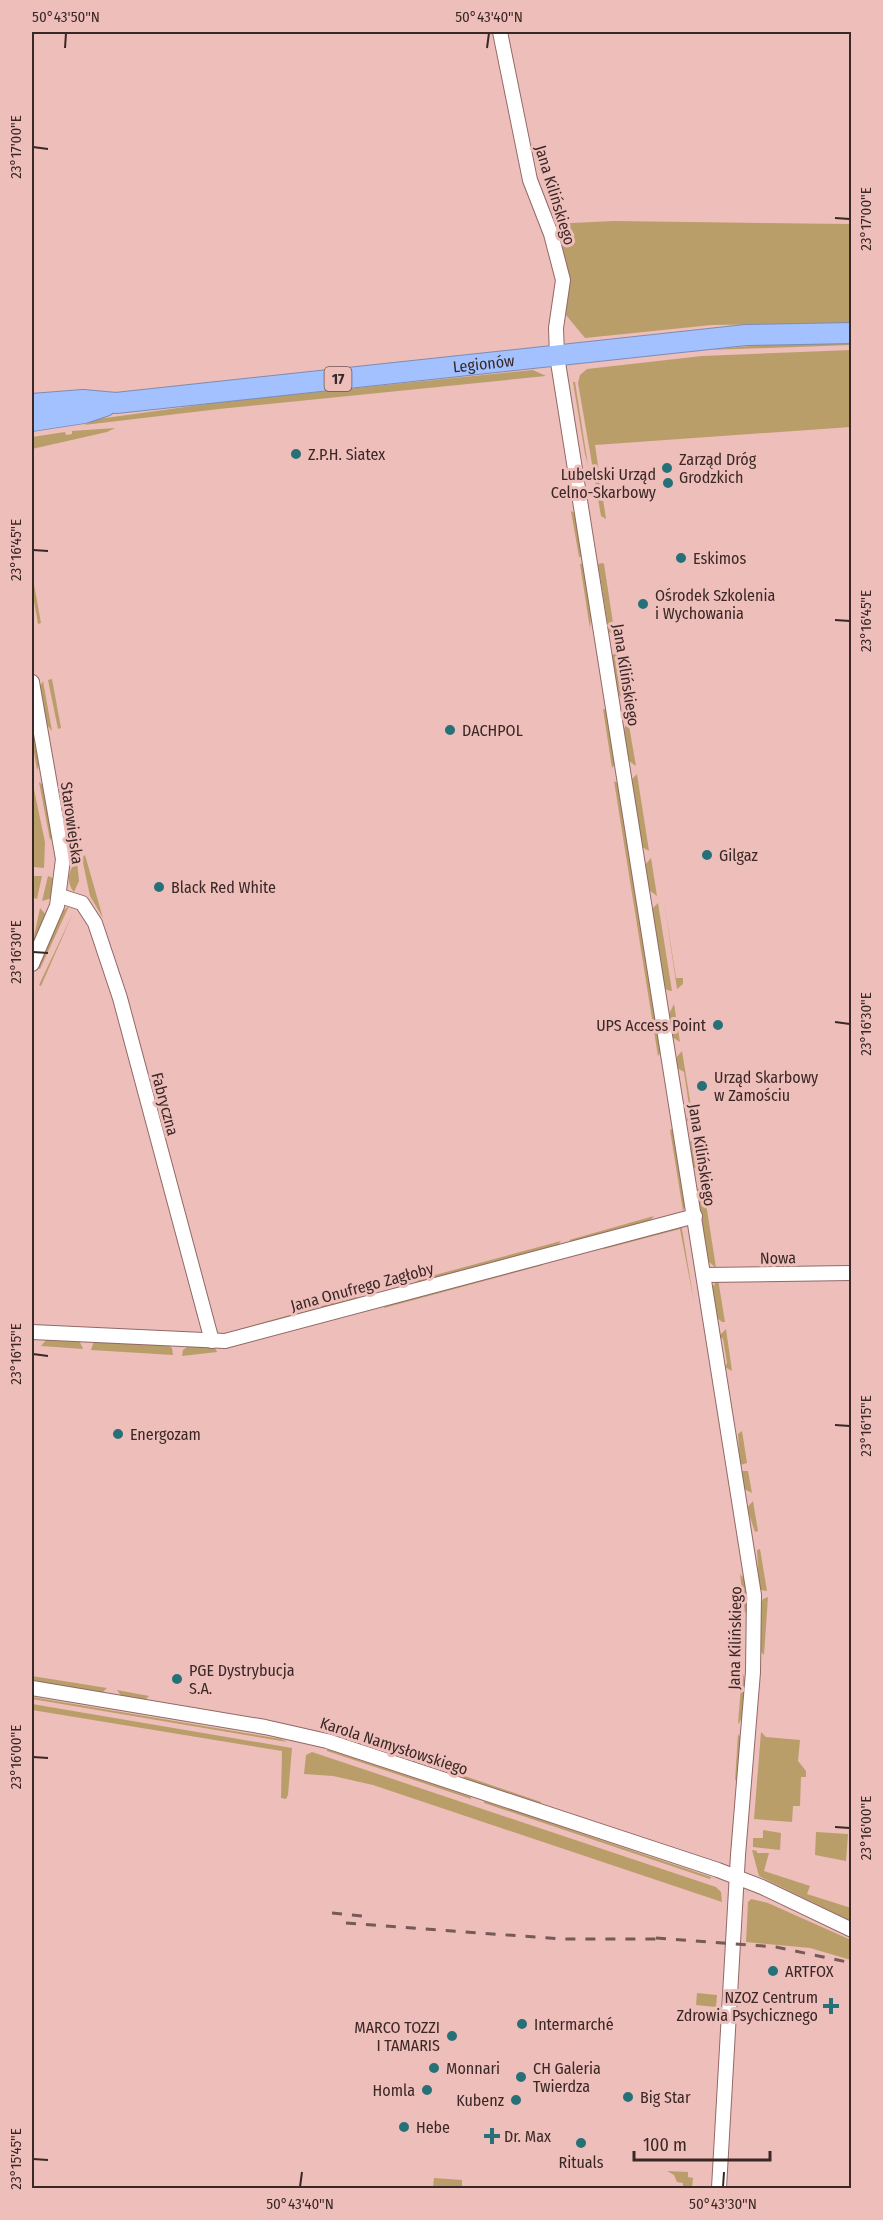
<svg xmlns="http://www.w3.org/2000/svg" width="883" height="2220" font-family="'Fira Sans Condensed',sans-serif">
  <style>
    .green { fill: #b99e6a }
    .lines { fill: none; stroke-linecap: round; stroke-linejoin: round }
    .minor-casing { stroke: #926865; stroke-width: 16 }
    .highway-casing { stroke: #7e8bb2; stroke-width: 22 }
    .minor { stroke: #fff; stroke-width: 14 }
    .highway { stroke: #a2c1fe; stroke-width: 20 }
    .rail { stroke: #765a57; stroke-width: 3; stroke-dasharray: 10 10; stroke-linecap: butt }
    .ticks { fill: none; stroke: #3a2826; stroke-width: 2 }
    .poi-dot { fill: #267077; stroke: #eebeba; stroke-width: 2 }
    .labels { text-anchor: middle; dominant-baseline: central; stroke-width: 6; stroke-linejoin: round; paint-order: stroke }
    .shield { fill: #eebeba; stroke: #705552; stroke-width: 1.5 }
    .shield-label { font-size: 15px; font-weight: bold; fill: #3a2826 }
    .street-label { font-size: 16px; fill: #3a2826; stroke: #eebeba }
    .poi-label { font-size: 16px; fill: #3a2826; stroke: #eebeba; text-anchor: start }
    .neatline { fill: none; stroke: #3a2826; stroke-width: 2 }
    .ticks-label { font-size: 15px; text-anchor: middle; fill: #3a2826 }
  </style>
  <rect width="100%" height="100%" fill="#eebeba"/>
  <g class="green">
    <polygon points="613,221 851,224 851,323 712,325 585,338 566,315 567,284 552,224"/>
    <polygon points="851,343 851,345 709,350 768,344"/>
    <polygon points="851,350 851,427 595,445 606,519 601,516 578,383 580,375 587,369 702,356"/>
    <polygon points="533,370 546,376 219,409 84,425 98,419 229,401"/>
    <polygon points="573,382 575,382 588,465 585,454"/>
    <polygon points="115,428 107,432 32,449 32,437 65,432 66,435 72,434 72,431"/>
    <polygon points="571,511 575,513 584,557 579,557"/>
    <polygon points="585,563 592,601 590,629 580,564"/>
    <polygon points="603,563 604,564 615,636 609,632 598,564"/>
    <polygon points="32,573 41,623 38,624 32,590"/>
    <polygon points="617,650 625,701 619,695 612,656"/>
    <polygon points="52,679 61,728 58,729 48,680"/>
    <polygon points="43,681 52,731 47,725 39,688"/>
    <polygon points="603,709 607,710 615,764 612,768"/>
    <polygon points="32,720 40,763 37,770 32,741"/>
    <polygon points="628,720 636,766 629,761 624,729"/>
    <polygon points="637,774 649,851 642,847 632,779"/>
    <polygon points="32,780 45,842 44,868 33,867 32,876 42,876 37,899 32,897"/>
    <polygon points="614,781 619,784 662,1051 658,1056"/>
    <polygon points="39,782 44,786 53,835 50,840"/>
    <polygon points="85,855 103,918 90,896 82,858"/>
    <polygon points="651,858 657,896 649,890 645,865"/>
    <path d="M77 861 79 881 74 892C66 883 68 869 77 861Z"/>
    <polygon points="48,876 55,879 52,898 42,901"/>
    <polygon points="664,901 676,978 683,978 683,984 677,989"/>
    <polygon points="658,903 672,991 667,990 664,986 652,909"/>
    <polygon points="69,906 40,969 37,968 63,911"/>
    <polygon points="40,908 46,915 32,946"/>
    <polygon points="73,913 41,986 39,985"/>
    <polygon points="674,1004 680,1042 672,1037 669,1014"/>
    <polygon points="682,1051 693,1119 686,1121 690,1112 684,1072 677,1068 676,1058"/>
    <polygon points="674,1128 686,1204 683,1211 670,1130"/>
    <polygon points="695,1137 701,1171 693,1167 690,1142"/>
    <polygon points="703,1184 716,1268 708,1261 697,1190"/>
    <polygon points="654,1216 648,1223 572,1242 569,1240"/>
    <polygon points="681,1223 694,1302 680,1229 604,1249 603,1244"/>
    <polygon points="561,1241 558,1245 420,1283 413,1281"/>
    <polygon points="537,1262 543,1265 384,1308 385,1304"/>
    <polygon points="718,1279 725,1322 722,1322 716,1317 712,1288"/>
    <polygon points="357,1296 357,1299 229,1332"/>
    <polygon points="726,1329 732,1371 725,1367 727,1363 723,1339 719,1336"/>
    <polygon points="47,1339 79,1340 83,1349 41,1346"/>
    <polygon points="94,1341 167,1344 172,1348 173,1355 91,1350"/>
    <polygon points="190,1345 214,1346 217,1352 182,1356 183,1350"/>
    <polygon points="742,1431 747,1463 740,1465 738,1434"/>
    <polygon points="741,1471 748,1471 752,1493 744,1489"/>
    <polygon points="753,1501 758,1531 755,1532 747,1508"/>
    <polygon points="760,1549 767,1591 761,1590 759,1586 757,1550"/>
    <polygon points="740,1574 745,1580 748,1609 745,1613"/>
    <polygon points="768,1597 764,1655 760,1651 760,1605 763,1599"/>
    <path d="M742 1673C749 1681 746 1716 738 1724Z"/>
    <polygon points="32,1676 107,1688 102,1693 32,1681"/>
    <polygon points="117,1690 149,1696 145,1700 122,1697"/>
    <polygon points="32,1697 281,1739 287,1742 32,1699"/>
    <polygon points="32,1704 292,1748 288,1795 286,1799 281,1798 282,1751 32,1710"/>
    <polygon points="761,1732 766,1737 800,1740 798,1761 806,1771 806,1777 801,1777 800,1806 793,1806 792,1822 754,1819"/>
    <polygon points="738,1734 741,1739 738,1777 735,1781"/>
    <polygon points="327,1749 471,1797 471,1799 327,1751"/>
    <polygon points="312,1752 716,1887 721,1892 722,1902 373,1785 333,1776 304,1774 306,1755"/>
    <polygon points="450,1771 541,1802 540,1804 452,1774"/>
    <polygon points="484,1801 711,1877 710,1879 484,1803"/>
    <polygon points="763,1830 781,1833 780,1850 753,1847 753,1838 763,1838"/>
    <polygon points="816,1832 848,1834 846,1861 815,1855"/>
    <polygon points="752,1850 757,1851 757,1853 769,1853 764,1871 810,1886 807,1894 851,1908 851,1921 759,1876"/>
    <polygon points="751,1899 768,1903 851,1940 851,1960 810,1948 746,1942 748,1902"/>
    <polygon points="697,1993 717,1995 716,2007 696,2005"/>
    <polygon points="667,2171 688,2172 688,2177 693,2178 692,2188 683,2188 683,2183 677,2182 674,2175"/>
    <polygon points="434,2178 462,2180 462,2188 433,2188"/>
  </g>
  <g class="lines">
    <defs>
      <g id="minor">
        <polyline points="500,32 530,180 551,234 563,280 556,328 557,356 754,1595 753,1672 738,1855 719,2188"/>
        <polyline points="32,682 63,859 57,906 32,964"/>
        <polyline points="60,896 82,903 95,923 120,998 212,1341"/>
        <polyline points="704,1275 852,1273"/>
        <polyline points="32,1332 225,1341 695,1216"/>
        <polyline points="32,1688 265,1727 327,1741 718,1870 762,1887 852,1930"/>
      </g>
      <g id="highway">
        <path id="s1" d="M32 404 83 400 116 403 746 335 852 333"/>
        <polyline points="32,421 84,413 105,406"/>
      </g>
    </defs>
    <use href="#minor" class="minor-casing"/>
    <use href="#highway" class="highway-casing"/>
    <use href="#minor" class="minor"/>
    <use href="#highway" class="highway"/>
    <g class="rail">
      <polyline points="332,1913 362,1916"/>
      <polyline points="346,1923 561,1939 664,1939"/>
      <polyline points="656,1938 776,1947 852,1963"/>
    </g>
  </g>
  <path class="ticks" d="M65 48 66 33M487 48 489 33M33 147 48 149M835 218 850 219M33 550 48 551M835 620 850 621M33 952 48 953M835 1022 850 1024M33 1354 48 1356M835 1425 850 1426M33 1757 48 1758M835 1827 850 1828M33 2159 48 2160M300 2187 302 2172M723 2187 724 2172"/>
  <g class="poi-dot">
    <circle cx="296" cy="454" r="6"/>
    <circle cx="667" cy="468" r="6"/>
    <circle cx="668" cy="483" r="6"/>
    <circle cx="681" cy="558" r="6"/>
    <circle cx="643" cy="604" r="6"/>
    <circle cx="450" cy="730" r="6"/>
    <circle cx="707" cy="855" r="6"/>
    <circle cx="159" cy="887" r="6"/>
    <circle cx="718" cy="1025" r="6"/>
    <circle cx="702" cy="1086" r="6"/>
    <circle cx="118" cy="1434" r="6"/>
    <circle cx="177" cy="1679" r="6"/>
    <circle cx="773" cy="1971" r="6"/>
    <path d="M828 1997h6v6h6v6h-6v6h-6v-6h-6v-6h6z"/>
    <circle cx="522" cy="2024" r="6"/>
    <circle cx="452" cy="2036" r="6"/>
    <circle cx="434" cy="2068" r="6"/>
    <circle cx="521" cy="2077" r="6"/>
    <circle cx="427" cy="2090" r="6"/>
    <circle cx="628" cy="2097" r="6"/>
    <circle cx="516" cy="2100" r="6"/>
    <circle cx="404" cy="2127" r="6"/>
    <path d="M489 2127h6v6h6v6h-6v6h-6v-6h-6v-6h6z"/>
    <circle cx="581" cy="2143" r="6"/>
  </g>
  <g class="labels">
    <rect class="shield" x="324.5" y="367" width="27" height="24" rx="4.5"/>
    <g class="shield-label">
      <text x="338" y="379">17</text>
    </g>
    <g class="street-label">
      <text transform="translate(555 195) rotate(73)">Jana Kilińskiego</text>
      <text stroke="none"><textPath href="#s1" startOffset="454">Legionów</textPath></text>
      <text transform="translate(626 675) rotate(81)">Jana Kilińskiego</text>
      <text transform="translate(72 823) rotate(82)">Starowiejska</text>
      <text transform="translate(165 1104) rotate(75)">Fabryczna</text>
      <text transform="translate(702 1155) rotate(81)">Jana Kilińskiego</text>
      <text transform="translate(778 1258) rotate(-1)">Nowa</text>
      <text transform="translate(362 1287) rotate(-15)">Jana Onufrego Zagłoby</text>
      <text transform="translate(735 1638) rotate(-89)">Jana Kilińskiego</text>
      <text transform="translate(394 1746) rotate(18)">Karola Namysłowskiego</text>
    </g>
    <g class="poi-label">
      <text x="308" y="454">Z.P.H. Siatex</text>
      <text x="679" y="459">Zarząd Dróg<tspan x="679" dy="18">Grodzkich</tspan></text>
      <text x="656" y="474" text-anchor="end">Lubelski Urząd<tspan x="656" dy="18">Celno-Skarbowy</tspan></text>
      <text x="693" y="558">Eskimos</text>
      <text x="655" y="595">Ośrodek Szkolenia<tspan x="655" dy="18">i Wychowania</tspan></text>
      <text x="462" y="730">DACHPOL</text>
      <text x="719" y="855">Gilgaz</text>
      <text x="171" y="887">Black Red White</text>
      <text x="706" y="1025" text-anchor="end">UPS Access Point</text>
      <text x="714" y="1077">Urząd Skarbowy<tspan x="714" dy="18">w Zamościu</tspan></text>
      <text x="130" y="1434">Energozam</text>
      <text x="189" y="1670">PGE Dystrybucja<tspan x="189" dy="18">S.A.</tspan></text>
      <text x="785" y="1971">ARTFOX</text>
      <text x="818" y="1997" text-anchor="end">NZOZ Centrum<tspan x="818" dy="18">Zdrowia Psychicznego</tspan></text>
      <text x="534" y="2024">Intermarché</text>
      <text x="440" y="2027" text-anchor="end">MARCO TOZZI<tspan x="440" dy="18">I TAMARIS</tspan></text>
      <text x="446" y="2068">Monnari</text>
      <text x="533" y="2068">CH Galeria<tspan x="533" dy="18">Twierdza</tspan></text>
      <text x="415" y="2090" text-anchor="end">Homla</text>
      <text x="640" y="2097">Big Star</text>
      <text x="504" y="2100" text-anchor="end">Kubenz</text>
      <text x="416" y="2127">Hebe</text>
      <text x="504" y="2136">Dr. Max</text>
      <text x="581" y="2162" text-anchor="middle">Rituals</text>
    </g>
  </g>
  <rect width="883" height="2220" fill="none" stroke="#eebeba" stroke-width="66"/>
  <path d="M634 2151v9h136v-9" fill="none" stroke="#3a2826" stroke-width="3"/>
  <text x="643" y="2151" font-size="18" fill="#3a2826" stroke="#eebeba" stroke-width="4.5" paint-order="stroke">100 m</text>
  <rect x="33" y="33" width="817" height="2154" class="neatline"/>
  <g class="ticks-label">
    <text x="66" y="22">50°43'50"N</text>
    <text x="489" y="22">50°43'40"N</text>
    <text transform="translate(16 147) rotate(-90)" y="5">23°17'00"E</text>
    <text transform="translate(866 219) rotate(-90)" y="5">23°17'00"E</text>
    <text transform="translate(16 550) rotate(-90)" y="5">23°16'45"E</text>
    <text transform="translate(866 621) rotate(-90)" y="5">23°16'45"E</text>
    <text transform="translate(16 952) rotate(-90)" y="5">23°16'30"E</text>
    <text transform="translate(866 1024) rotate(-90)" y="5">23°16'30"E</text>
    <text transform="translate(16 1354) rotate(-90)" y="5">23°16'15"E</text>
    <text transform="translate(866 1426) rotate(-90)" y="5">23°16'15"E</text>
    <text transform="translate(16 1757) rotate(-90)" y="5">23°16'00"E</text>
    <text transform="translate(866 1828) rotate(-90)" y="5">23°16'00"E</text>
    <text transform="translate(16 2159) rotate(-90)" y="5">23°15'45"E</text>
    <text x="300" y="2209">50°43'40"N</text>
    <text x="723" y="2209">50°43'30"N</text>
  </g>
</svg>
